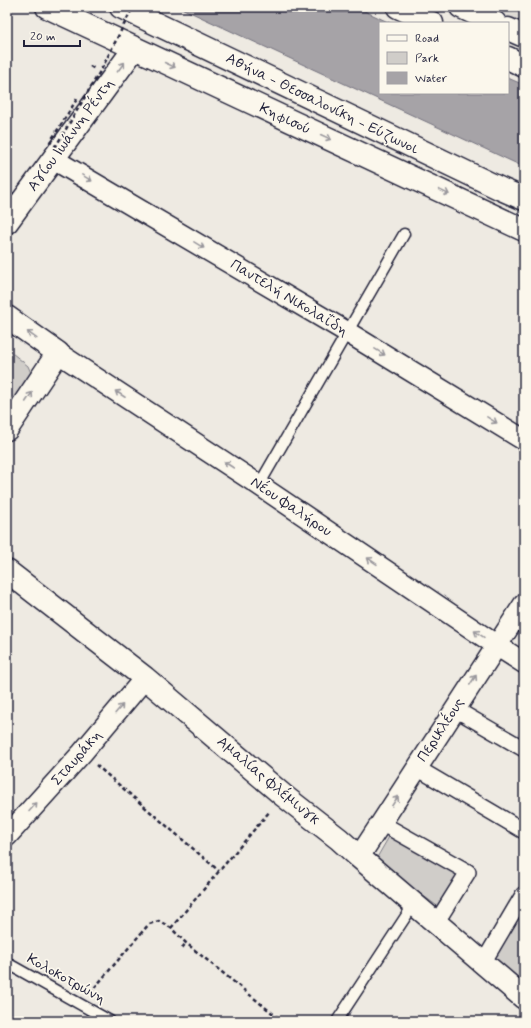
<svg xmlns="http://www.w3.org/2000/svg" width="531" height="1028" font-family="Mynerve,sans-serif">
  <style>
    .built { fill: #dfdbd5 }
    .green { fill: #d0cdc9; stroke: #797882 }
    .water { fill: #a6a3a7; stroke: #716f7c }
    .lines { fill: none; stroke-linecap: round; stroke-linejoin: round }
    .service-casing { stroke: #22223b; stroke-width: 13 }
    .pedestrian-casing { stroke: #22223b; stroke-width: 18 }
    .minor-casing { stroke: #22223b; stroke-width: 23 }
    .secondary-casing { stroke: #22223b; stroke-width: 25 }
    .motorway-casing { stroke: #22223b; stroke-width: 25 }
    .path { stroke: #22223b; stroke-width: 2.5; stroke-dasharray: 4 3; stroke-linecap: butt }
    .service { stroke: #fbf7ec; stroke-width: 10 }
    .pedestrian { stroke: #fbf7ec; stroke-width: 15 }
    .minor { stroke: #fbf7ec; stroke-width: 20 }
    .secondary { stroke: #fbf7ec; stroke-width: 22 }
    .motorway { stroke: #fbf7ec; stroke-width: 22 }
    .path-bridge { stroke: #22223b; stroke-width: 2.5; stroke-dasharray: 4 3; stroke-linecap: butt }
    .oneway { stroke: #99979c }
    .labels { text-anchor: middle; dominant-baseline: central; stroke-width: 3.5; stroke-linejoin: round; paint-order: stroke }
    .street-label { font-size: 15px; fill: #22223b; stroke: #fbf7ec }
  </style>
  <rect width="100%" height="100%" fill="#eeeae2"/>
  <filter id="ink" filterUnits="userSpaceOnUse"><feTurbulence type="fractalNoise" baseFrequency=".025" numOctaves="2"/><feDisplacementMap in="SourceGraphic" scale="8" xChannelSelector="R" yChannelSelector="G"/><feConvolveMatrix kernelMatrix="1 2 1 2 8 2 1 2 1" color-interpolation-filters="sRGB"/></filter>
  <g filter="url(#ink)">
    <polygon class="built" points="488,7 524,7 524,24"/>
    <g class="green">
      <polygon points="7,349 28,366 31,373 7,407"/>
      <polygon points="390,835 459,874 440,908 375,861"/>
      <polygon points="524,908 524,983 494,958"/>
    </g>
    <polygon class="water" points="179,7 356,7 390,23 380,23 380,93 508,93 508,78 524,85 524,167"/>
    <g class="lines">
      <defs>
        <g id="service">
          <polyline points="259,485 404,234"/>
          <polyline points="7,963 110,1021"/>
          <polyline points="337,1021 414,904"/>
        </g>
        <g id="pedestrian">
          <polyline points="455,709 524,749"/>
          <polyline points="417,768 524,831"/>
          <polyline points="381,823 468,872 436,923"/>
          <polyline points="483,963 523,895 524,896"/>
        </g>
        <g id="minor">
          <polyline points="53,159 347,332 524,440"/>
          <polyline points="58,353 259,485 496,645 524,663"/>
          <polyline points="7,836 82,753 145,678"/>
          <polyline points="359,857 524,604"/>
        </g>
        <g id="secondary">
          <polyline points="47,7 524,230"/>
          <polyline points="461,7 495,23"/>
          <polyline points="508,29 524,36"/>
          <polyline points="7,222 134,49"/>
          <polyline points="7,317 58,353 7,429"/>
          <polyline points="7,571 145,678 284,796 339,839 359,857 524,998"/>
        </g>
        <g id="motorway">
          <polyline points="121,7 501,189 524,199"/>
          <polyline points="398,7 432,23"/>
          <polyline points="508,58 524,66"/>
        </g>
      </defs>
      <use href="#service" class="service-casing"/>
      <use href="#pedestrian" class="pedestrian-casing"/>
      <use href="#minor" class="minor-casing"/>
      <use href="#secondary" class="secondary-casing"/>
      <use href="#motorway" class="motorway-casing"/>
      <g class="path">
        <polyline points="90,66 95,69"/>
        <polyline points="96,765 219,871"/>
        <polyline points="171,928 270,811"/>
        <polyline points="182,948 186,943"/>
        <polyline points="90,993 149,924 159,921 171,928 186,943 282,1021"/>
      </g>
      <use href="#service" class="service"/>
      <use href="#pedestrian" class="pedestrian"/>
      <use href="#minor" class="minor"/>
      <use href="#secondary" class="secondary"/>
      <use href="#motorway" class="motorway"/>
      <polyline class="path-bridge" points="77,99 50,142 56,146 102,68 133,7"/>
    </g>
    <defs><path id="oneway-shaft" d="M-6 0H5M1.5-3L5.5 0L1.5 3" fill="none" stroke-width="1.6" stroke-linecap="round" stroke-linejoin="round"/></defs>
    <g class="oneway">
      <use href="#oneway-shaft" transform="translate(170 65) rotate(25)"/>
      <use href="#oneway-shaft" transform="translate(121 67) rotate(-53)"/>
      <use href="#oneway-shaft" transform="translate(326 137) rotate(25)"/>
      <use href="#oneway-shaft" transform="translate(87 178) rotate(31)"/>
      <use href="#oneway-shaft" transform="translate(444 192) rotate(25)"/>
      <use href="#oneway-shaft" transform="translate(199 245) rotate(31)"/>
      <use href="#oneway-shaft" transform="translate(32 335) rotate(-144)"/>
      <use href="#oneway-shaft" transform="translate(380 352) rotate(31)"/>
      <use href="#oneway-shaft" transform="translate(120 394) rotate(-147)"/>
      <use href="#oneway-shaft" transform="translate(29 397) rotate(-56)"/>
      <use href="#oneway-shaft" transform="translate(492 420) rotate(31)"/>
      <use href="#oneway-shaft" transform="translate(229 465) rotate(-147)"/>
      <use href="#oneway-shaft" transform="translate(372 561) rotate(-146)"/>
      <use href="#oneway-shaft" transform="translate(479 634) rotate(-146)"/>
      <use href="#oneway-shaft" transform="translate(473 680) rotate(-57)"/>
      <use href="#oneway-shaft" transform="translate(119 709) rotate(-50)"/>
      <use href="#oneway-shaft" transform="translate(395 801) rotate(-57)"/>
      <use href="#oneway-shaft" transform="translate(33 807) rotate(-48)"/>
    </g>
  </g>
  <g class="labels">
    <g class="street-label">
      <text transform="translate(322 104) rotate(26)">Αθήνα - Θεσσαλονίκη - Εύζωνοι</text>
      <text transform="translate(285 119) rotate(25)">Κηφισού</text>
      <text transform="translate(71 135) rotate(-54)">Αγίου Ιωάννη Ρέντη</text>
      <text transform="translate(289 298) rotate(31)">Παντελή Νικολαΐδη</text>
      <text transform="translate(291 507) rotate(34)">Νέου Φαλήρου</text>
      <text transform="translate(441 730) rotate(-57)">Περικλέους</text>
      <text transform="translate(77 758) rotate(-49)">Σταυράκη</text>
      <text transform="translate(268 781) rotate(40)">Αμαλίας Φλέμινγκ</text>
      <text transform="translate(66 979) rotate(29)">Κολοκοτρώνη</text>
    </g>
  </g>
  <rect width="531" height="1028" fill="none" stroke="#fbf7ec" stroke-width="24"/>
  <rect x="12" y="12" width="507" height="1004" fill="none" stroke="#22223b" stroke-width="1.5" filter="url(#ink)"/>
  <rect x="379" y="22" width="130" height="72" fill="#fbf7ec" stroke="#a4a2a5"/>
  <rect x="387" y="35" width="20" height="6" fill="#fbf7ec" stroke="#a4a2a5"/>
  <text x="415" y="42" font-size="12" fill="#22223b">Road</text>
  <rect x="387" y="52" width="20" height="12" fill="#d0cdc9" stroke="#a4a2a5"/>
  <text x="415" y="62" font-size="12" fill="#22223b">Park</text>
  <rect x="387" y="72" width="20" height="12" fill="#a6a3a7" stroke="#a4a2a5"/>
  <text x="415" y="82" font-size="12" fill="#22223b">Water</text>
  <path d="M24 40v6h56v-6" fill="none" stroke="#22223b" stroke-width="2"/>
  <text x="30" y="40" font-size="12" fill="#22223b" stroke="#fbf7ec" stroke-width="3" paint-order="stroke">20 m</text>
</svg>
